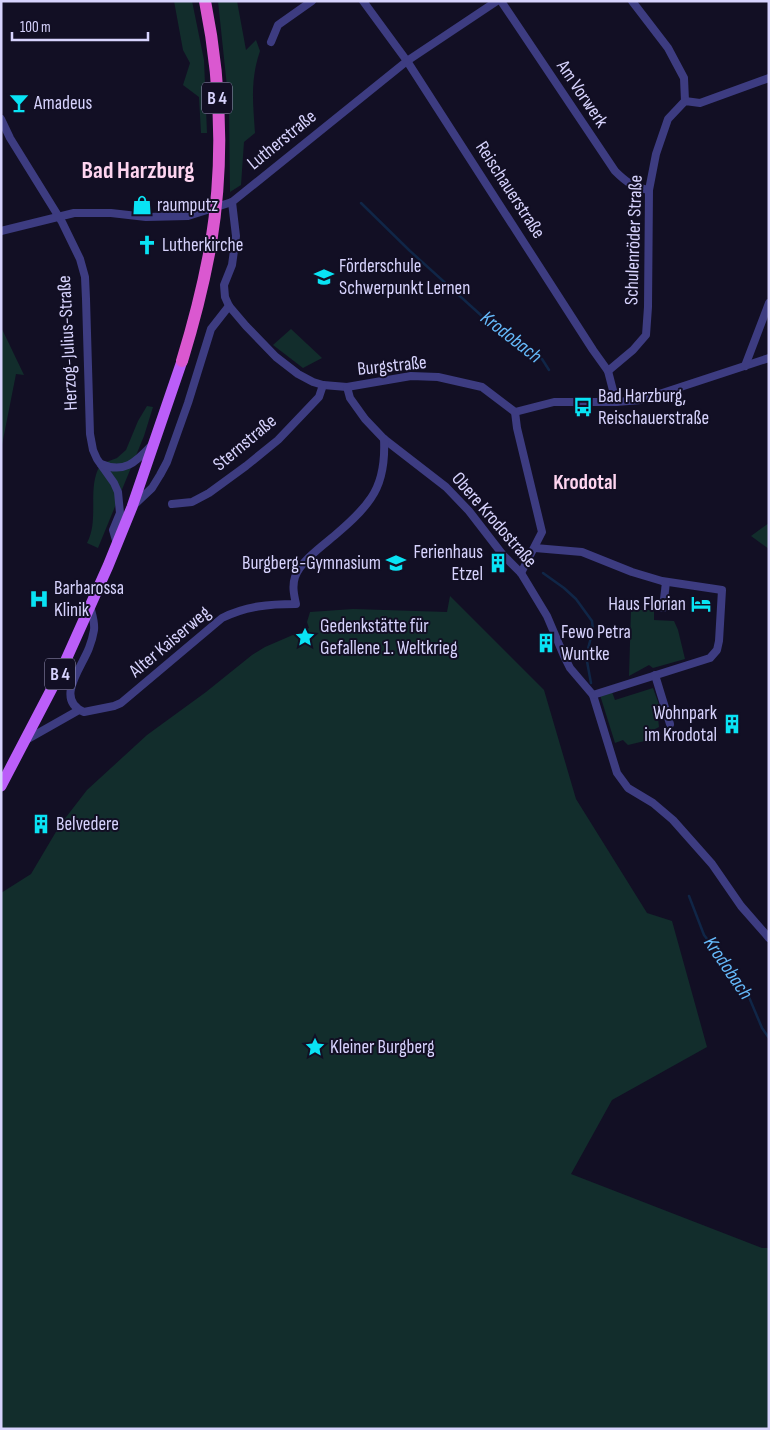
<svg xmlns="http://www.w3.org/2000/svg" width="770" height="1430" font-family="'Sofia Sans Condensed',sans-serif">
  <style>
    .green { fill: #122d2c }
    .lines { fill: none; stroke-linecap: round; stroke-linejoin: round }
    .stream { stroke: #102647; stroke-width: 2.5 }
    .minor { stroke: #3d3c81; stroke-width: 8 }
    .primary { stroke: #bb5ef9; stroke-width: 11 }
    .trunk { stroke: #da58d0; stroke-width: 12 }
    .labels { text-anchor: middle; dominant-baseline: central; stroke-width: 4; stroke-linejoin: round; paint-order: stroke }
    .shield { fill: #120f24; stroke: #9c98bc; stroke-width: 1 }
    .shield-label { font-size: 18px; font-weight: bold; fill: #d7d3fd }
    .street-label { font-size: 19px; fill: #d7d3fd; stroke: #120f24 }
    .poi-label { font-size: 19px; fill: #d7d3fd; stroke: #120f24; text-anchor: start }
    .water-label { font-size: 20px; font-style: italic; fill: #65b9fa; stroke: #120f24 }
    .quarter-label { font-size: 21px; font-weight: bold; fill: #fed5f0; stroke: #120f24 }
    .district-label { font-size: 24px; font-weight: bold; fill: #fed5f0; stroke: #120f24 }
  </style>
  <rect width="100%" height="100%" fill="#120f24"/>
  <g class="green">
    <polygon points="174,1 192,1 204,60 207,133 201,133 199,97 183,85 190,63 183,50"/>
    <path d="M218 1H237L246 50 256 40 260 51C250 80 253 103 255 133L244 142 241 185 230 192 229 106Z"/>
    <polygon points="1,327 24,375 16,374 2,445"/>
    <polygon points="291,329 322,358 303,368 273,345"/>
    <path d="M147 406 153 407 144 436 98 548 87 543C100 519 86 486 101 464L117 458 126 450 138 421Z"/>
    <polygon points="769,523 769,549 751,536"/>
    <polygon points="450,596 544,690 576,799 647,913 672,921 707,1047 612,1100 571,1174 762,1248 769,1248 769,1429 1,1429 1,893 31,874 60,825 87,790 147,735 206,692 252,655 265,647 309,628 307,622 310,612 353,609 447,612"/>
    <polygon points="631,610 654,610 654,620 674,621 678,630 685,659 653,668 649,665 629,676"/>
    <polygon points="653,688 662,713 658,718 659,727 651,731 653,739 628,745 623,740 615,743 600,695 612,692 615,700"/>
  </g>
  <g class="lines">
    <g class="stream">
      <polyline points="361,203 410,251 483,317 529,352 542,359 549,370"/>
      <polyline points="543,573 564,588 576,599 592,621 593,630 586,656 591,683"/>
      <polyline points="689,896 704,935 746,990 762,1028 769,1038"/>
    </g>
    <g class="minor">
      <polyline points="363,1 407,61 593,350 608,371 616,402"/>
      <path d="M501 1 615 171C626 182 633 187 649 190"/>
      <polyline points="632,1 668,48 684,78 685,101"/>
      <polyline points="271,42 278,25 312,1"/>
      <polyline points="1,119 10,138 62,222 80,259 85,277 86,299 90,434 93,450 97,459 114,483 118,492 120,513 113,530 117,544"/>
      <polyline points="232,202 236,236 232,265 224,285 225,297 229,306 246,326 276,357 298,374 313,382 323,385 347,387 411,376 438,377 482,387 515,412 554,402 616,402 641,400 769,358"/>
      <polyline points="1,231 74,213 111,213 146,217 188,216 232,202 407,61 497,1"/>
      <polyline points="745,366 769,303"/>
      <polyline points="608,371 633,350 646,335 648,307 649,190 656,154 668,119 685,101 700,103 769,78"/>
      <polyline points="347,387 350,398 365,419 384,439 446,487 469,511 503,555 521,573 547,616 564,656 570,668 593,695 617,773 628,788 653,803 673,820 712,864 741,906 769,938"/>
      <polyline points="515,412 517,428 542,532 521,573"/>
      <path d="M101 464C124 474 136 462 151 446"/>
      <polyline points="135,504 152,488 160,475 167,462 188,403 211,329 229,306"/>
      <polyline points="172,504 192,502 209,493 246,466 278,440 319,397 323,385"/>
      <polyline points="535,548 582,552 632,572 662,581 722,590 719,641 717,650 710,658 593,695"/>
      <path d="M90 606C92 614 95 622 94 630 93 636 91 643 89 648 82 667 54 700 84 712L114 706 121 703 222 618C246 606 269 604 296 604 294 595 292 586 295 577 300 562 322 546 334 536 347 525 361 513 371 498 383 481 385 460 384 439"/>
      <polyline points="663,608 666,582"/>
      <polyline points="655,675 670,724"/>
      <polyline points="26,740 79,710"/>
    </g>
    <polyline class="primary" points="1,786 61,671 108,566 132,507 182,361"/>
    <path class="trunk" d="M182 361C194 322 204 283 211 243 224 163 221 80 205 1"/>
  </g>
  <defs>
    <symbol id="bar-bare" viewBox="-9 -9 18 18"><path d="M-6-5H6L.8 .8V4.5H3.5V6h-7V4.5H-.8V.8Z" fill="#09e3f4" stroke="#120f24" stroke-width="2.5" paint-order="stroke"/></symbol>
    <symbol id="shop-bare" viewBox="-9 -9 18 18"><path d="M-5-2.5h2.3a2.7 3.5 0 0 1 5.4 0H5L5.5 6h-11ZM-1.5-2.5h3a1.5 2.3 0 0 0-3 0Z" fill="#09e3f4" stroke="#120f24" stroke-width="2.5" paint-order="stroke"/></symbol>
    <symbol id="church-bare" viewBox="-9 -9 18 18"><path d="M-1.2-6h2.4v3.5h3.3v2.4h-3.3V6h-2.4V-.1h-3.3v-2.4h3.3Z" fill="#09e3f4" stroke="#120f24" stroke-width="2.5" paint-order="stroke"/></symbol>
    <symbol id="school-bare" viewBox="-9 -9 18 18"><path d="M0-5L7-2L0 1L-7-2ZM-4 1L0 2.5L4 1V4Q0 6-4 4Z" fill="#09e3f4" stroke="#120f24" stroke-width="2.5" paint-order="stroke"/></symbol>
    <symbol id="bus-bare" viewBox="-9 -9 18 18"><path d="M-5-6H5V4H4V6H2V4H-2V6H-4V4H-5ZM-3.5-4V0h7V-4ZM-3.5 1.2v1.5H-2V1.2ZM2 1.2v1.5H3.5V1.2Z" fill="#09e3f4" stroke="#120f24" stroke-width="2.5" paint-order="stroke"/></symbol>
    <symbol id="building-bare" viewBox="-9 -9 18 18"><path d="M-4-6H4V6H1V3H-1V6H-4ZM-2.5-4.3h1.7v1.8h-1.7ZM.8-4.3h1.7v1.8H.8ZM-2.5-1h1.7V.8h-1.7ZM.8-1h1.7V.8H.8Z" fill="#09e3f4" stroke="#120f24" stroke-width="2.5" paint-order="stroke"/></symbol>
    <symbol id="hospital-bare" viewBox="-9 -9 18 18"><path d="M-5-5h3v3.5h4V-5h3V5h-3V1.5h-4V5h-3Z" fill="#09e3f4" stroke="#120f24" stroke-width="2.5" paint-order="stroke"/></symbol>
    <symbol id="hotel-bare" viewBox="-9 -9 18 18"><path d="M-6-4.5h1.5V1H6V5H4.5V3h-9V5H-6ZM-4 0a1.8 1.8 0 1 1 3.6 0ZM.5 0V-2.5h3Q6-2.5 6 0Z" fill="#09e3f4" stroke="#120f24" stroke-width="2.5" paint-order="stroke"/></symbol>
    <symbol id="sight-bare" viewBox="-9 -9 18 18"><path d="M0-6L1.8-2.2L6-1.7L2.9 1.2L3.7 5.4L0 3.3L-3.7 5.4L-2.9 1.2L-6-1.7L-1.8-2.2Z" fill="#09e3f4" stroke="#120f24" stroke-width="2.5" paint-order="stroke"/></symbol>
  </defs>
  <g fill-rule="evenodd">
    <use href="#bar-bare" x="5" y="89" width="28" height="28"/>
    <use href="#shop-bare" x="128" y="191" width="28" height="28"/>
    <use href="#church-bare" x="133" y="231" width="28" height="28"/>
    <use href="#school-bare" x="310" y="263" width="28" height="28"/>
    <use href="#bus-bare" x="569" y="393" width="28" height="28"/>
    <use href="#school-bare" x="382" y="549" width="28" height="28"/>
    <use href="#building-bare" x="484" y="549" width="28" height="28"/>
    <use href="#hospital-bare" x="25" y="585" width="28" height="28"/>
    <use href="#hotel-bare" x="687" y="590" width="28" height="28"/>
    <use href="#sight-bare" x="291" y="623" width="28" height="28"/>
    <use href="#building-bare" x="532" y="629" width="28" height="28"/>
    <use href="#building-bare" x="718" y="710" width="28" height="28"/>
    <use href="#building-bare" x="27" y="810" width="28" height="28"/>
    <use href="#sight-bare" x="301" y="1033" width="28" height="28"/>
  </g>
  <g class="labels">
    <g class="shield">
      <rect x="202" y="82.5" width="30" height="31" rx="4"/>
      <rect x="45" y="658.5" width="30" height="31" rx="4"/>
    </g>
    <g class="shield-label">
      <text x="217" y="98">B 4</text>
      <text x="60" y="674">B 4</text>
    </g>
    <g class="street-label">
      <text transform="translate(582 94) rotate(56)">Am Vorwerk</text>
      <text transform="translate(282 140) rotate(-39)">Lutherstraße</text>
      <text transform="translate(510 190) rotate(57)">Reischauerstraße</text>
      <text transform="translate(634 240) rotate(-88)">Schulenröder Straße</text>
      <text transform="translate(68 343) rotate(-93)">Herzog-Julius-Straße</text>
      <text transform="translate(392 366) rotate(-6)">Burgstraße</text>
      <text transform="translate(245 443) rotate(-40)">Sternstraße</text>
      <text transform="translate(494 520) rotate(49)">Obere Krodostraße</text>
      <text transform="translate(170 642) rotate(-40)">Alter Kaiserweg</text>
    </g>
    <g class="poi-label">
      <text x="34" y="103">Amadeus</text>
      <text x="157" y="205">raumputz</text>
      <text x="162" y="245">Lutherkirche</text>
      <text x="339" y="266">Förderschule<tspan x="339" dy="22">Schwerpunkt Lernen</tspan></text>
      <text x="598" y="396">Bad Harzburg,<tspan x="598" dy="22">Reischauerstraße</tspan></text>
      <text x="483" y="552" text-anchor="end">Ferienhaus<tspan x="483" dy="22">Etzel</tspan></text>
      <text x="381" y="563" text-anchor="end">Burgberg-Gymnasium</text>
      <text x="54" y="588">Barbarossa<tspan x="54" dy="22">Klinik</tspan></text>
      <text x="686" y="604" text-anchor="end">Haus Florian</text>
      <text x="320" y="626">Gedenkstätte für<tspan x="320" dy="22">Gefallene 1. Weltkrieg</tspan></text>
      <text x="561" y="632">Fewo Petra<tspan x="561" dy="22">Wuntke</tspan></text>
      <text x="717" y="713" text-anchor="end">Wohnpark<tspan x="717" dy="22">im Krodotal</tspan></text>
      <text x="56" y="824">Belvedere</text>
      <text x="330" y="1047">Kleiner Burgberg</text>
    </g>
    <g class="water-label">
      <text transform="translate(511 337) rotate(38)">Krodobach</text>
      <text transform="translate(728 968) rotate(56)">Krodobach</text>
    </g>
    <g class="quarter-label">
      <text x="585" y="482">Krodotal</text>
    </g>
    <g class="district-label">
      <text x="138" y="170">Bad Harzburg</text>
    </g>
  </g>
  <rect width="770" height="1430" fill="none" stroke="#d7d3fd" stroke-width="5"/>
  <path d="M12 32v8h136v-8" fill="none" stroke="#d7d3fd" stroke-width="2.5"/>
  <text x="20" y="32" font-size="15" fill="#d7d3fd" stroke="#120f24" stroke-width="4" paint-order="stroke">100 m</text>
</svg>
